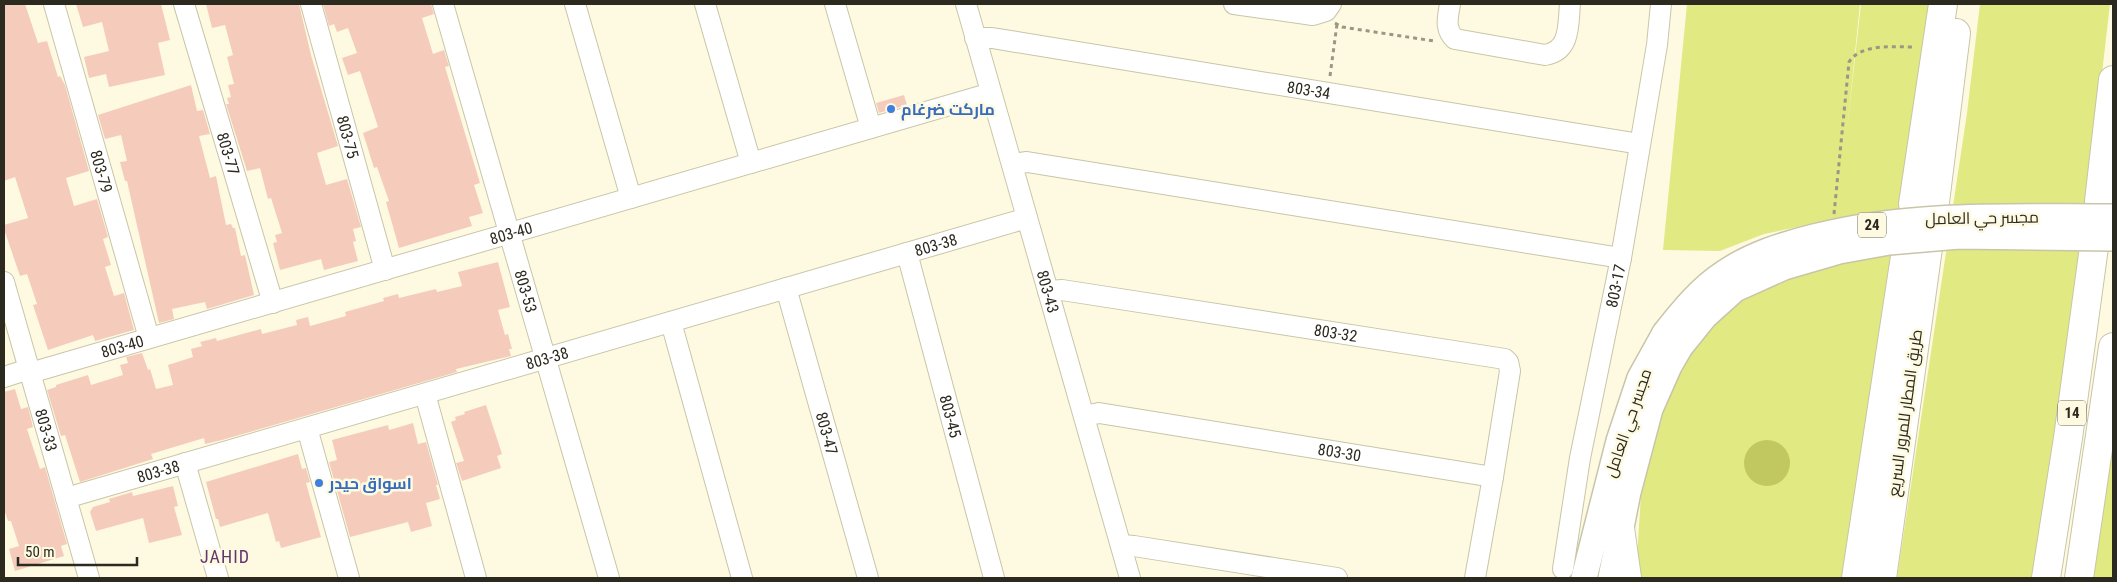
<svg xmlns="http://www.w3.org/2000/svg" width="2117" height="582" font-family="'Roboto Condensed',Cairo,sans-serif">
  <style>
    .green { fill: #e0e982 }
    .forest { fill: #c0c85f }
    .building { fill: #f5cbbc }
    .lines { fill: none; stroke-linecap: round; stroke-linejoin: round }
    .minor-casing { stroke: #c9c5a8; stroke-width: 22 }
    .major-casing { stroke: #c9c5a8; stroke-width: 28 }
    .highway-casing { stroke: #c9c5a8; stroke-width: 30 }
    .path { stroke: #9a9785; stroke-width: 3; stroke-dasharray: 4 4; stroke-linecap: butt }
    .minor { stroke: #fff; stroke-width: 20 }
    .major { stroke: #fff; stroke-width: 25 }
    .highway { stroke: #fff; stroke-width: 28 }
    .major-bridge-casing { stroke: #c9c5a8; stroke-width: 28; stroke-linecap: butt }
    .major-bridge { stroke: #fff; stroke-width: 25 }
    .shop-dot { fill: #3f7fe0; stroke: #fefae2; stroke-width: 2 }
    .labels { text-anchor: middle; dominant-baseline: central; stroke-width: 5; stroke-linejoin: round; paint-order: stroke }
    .shield { fill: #fefae2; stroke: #6b685a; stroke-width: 1 }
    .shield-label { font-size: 15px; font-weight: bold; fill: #2c2a1f }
    .street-label { font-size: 16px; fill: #2c2a1f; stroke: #fefae2 }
    .shop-label { font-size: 16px; font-weight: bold; fill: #366cbe; stroke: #fefae2; text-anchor: start }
    .neighbourhood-label { font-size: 18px; letter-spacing: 1px; fill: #62376d; stroke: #fefae2 }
  </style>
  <rect width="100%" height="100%" fill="#fefae2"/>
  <g class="green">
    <polygon points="1687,4 1860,4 1847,130 1861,4 1929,4 1844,578 1641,578 1637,557 1642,479 1661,410 1680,369 1697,343 1727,308 1837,219 1764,234 1720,251 1663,250"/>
    <polygon points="1980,4 2110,4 2072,332 2032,578 1897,578 1967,113"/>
    <polygon points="2113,439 2113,578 2093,578"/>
  </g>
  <circle class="forest" cx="1767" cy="463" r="23"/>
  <g class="building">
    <polygon points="4,4 25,4 38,43 47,41 58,77 60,76 65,85 89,171 66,178 74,206 97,199 108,237 103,239 111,265 105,267 114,296 124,293 134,330 95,341 93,335 48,350 33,305 37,304 27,274 20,276 4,229 4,225 28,218 15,177 4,181"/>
    <polygon points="76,4 161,4 170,40 158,43 165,75 109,87 106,74 89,78 84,57 109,51 102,22 83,27"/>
    <polygon points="206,4 299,4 311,55 338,146 317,153 326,185 347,179 361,227 353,229 356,241 353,242 358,261 324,270 321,259 280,270 273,243 277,242 275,235 282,233 271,198 268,199 260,168 247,171 226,104 229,104 227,98 231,97 228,85 234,84 227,57 233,55 225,25 212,28"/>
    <polygon points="323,4 431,4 434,14 422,18 433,54 444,50 449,66 445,67 480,183 474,185 483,213 469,217 472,226 399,248 386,202 389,201 377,167 374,168 363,133 378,127 360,71 348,75 342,58 357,53 348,28 337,32 334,24 329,26"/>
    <polygon points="191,85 197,111 203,110 210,134 199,136 210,178 216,176 226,225 231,224 233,228 235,228 241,256 245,255 254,295 207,309 205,302 172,309 174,319 159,323 127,181 125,181 120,162 127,161 121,135 105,139 98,115"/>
    <polygon points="904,95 907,105 879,113 876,103"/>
    <polygon points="498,262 510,307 498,310 505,335 508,334 512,349 509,349 511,356 456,369 457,372 222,440 205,444 204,438 151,454 153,459 80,482 65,435 61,436 47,390 56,387 56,385 88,375 91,385 123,375 120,365 128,363 126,357 142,353 148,370 150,369 156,389 173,385 168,365 193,357 191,349 202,346 200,342 216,338 217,341 261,329 262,334 297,325 296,320 308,317 310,326 346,316 345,312 384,301 383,298 398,294 399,298 436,289 437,292 462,286 458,272"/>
    <polygon points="15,389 21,409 28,407 33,427 27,429 40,469 45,467 67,544 61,546 64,556 15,571 9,549 19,546 11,521 8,521 4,509 4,392"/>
    <polygon points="486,405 502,454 497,456 501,468 462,481 456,463 464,461 451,422 456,420 455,417 465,414 464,412"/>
    <polygon points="413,423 418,444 426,442 438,485 436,485 440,499 426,503 432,526 411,532 408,522 350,537 329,462 337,460 332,440 388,425 389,430"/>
    <polygon points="298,454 302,469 306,468 310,482 306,483 321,537 281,548 279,541 276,542 268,513 220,527 218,519 216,519 206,482"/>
    <polygon points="173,486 178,506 174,507 182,535 149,543 143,518 96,531 90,512 93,507 110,502 109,499 132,492 133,496"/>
  </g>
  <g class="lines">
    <defs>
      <g id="minor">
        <path id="s1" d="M54 4 149 338"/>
        <path id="s2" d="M184 4 273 303"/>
        <path id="s3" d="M311 4 385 270"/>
        <path id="s4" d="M443 4 609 578"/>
        <polyline points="575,4 631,198"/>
        <polyline points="705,4 751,163"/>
        <polyline points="835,4 871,128"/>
        <path id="s5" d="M966 4 1130 578"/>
        <polyline points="1234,4 1313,15 1326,11 1331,4"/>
        <path d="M1450 4C1448 17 1444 29 1455 39L1545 55C1571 51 1568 24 1570 4"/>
        <path id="s6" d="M975 38H992L1640 144"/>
        <polyline points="1012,164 1027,162 1621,258"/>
        <path id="s7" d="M907 253 994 578"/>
        <path id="s8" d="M4 282 89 578"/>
        <path id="s9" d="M786 288 868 578"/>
        <path id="s10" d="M1048 291 1062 290 1505 359 1508 362 1510 371 1493 477"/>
        <polyline points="671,322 742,578"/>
        <path id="s11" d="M30 373 991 93"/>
        <polyline points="4,377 29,369"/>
        <polyline points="425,394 476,578"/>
        <path id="s12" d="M1084 416 1099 413 1493 477 1475 578"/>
        <polyline points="307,428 349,578"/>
        <polyline points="185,463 218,578"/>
        <path id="s13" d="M66 498 1027 218"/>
        <polyline points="1121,545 1134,546 1337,578"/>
        <path id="s14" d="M1563 569 1580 458 1621 258 1657 45 1661 4"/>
      </g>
      <g id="major">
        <polyline points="1584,578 1619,441 1640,378 1665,333"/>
        <polyline points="1611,578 1628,492 1650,409 1669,366 1680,347"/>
      </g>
      <g id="highway">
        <polyline points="2099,201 2113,80"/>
        <polyline points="1935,202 1956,33"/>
        <polyline points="1913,204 1943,4"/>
        <polyline points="1620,528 1627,578"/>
        <polyline points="1856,578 1906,250"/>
        <polyline points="1882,578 1928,248"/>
        <polyline points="2046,578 2068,438 2094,247"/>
        <polyline points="2079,578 2113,347"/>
      </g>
    </defs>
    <use href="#minor" class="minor-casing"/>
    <use href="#major" class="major-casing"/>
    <use href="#highway" class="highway-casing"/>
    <g class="path">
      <polyline points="1335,23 1342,27 1434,41"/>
      <polyline points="1330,76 1337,24"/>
      <path d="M1834 214 1849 62C1861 43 1895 47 1915 47"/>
    </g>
    <use href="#minor" class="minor"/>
    <use href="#major" class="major"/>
    <use href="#highway" class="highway"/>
    <defs>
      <g id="major-bridge">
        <path d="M1665 333C1682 312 1700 289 1723 274 1750 255 1782 245 1814 237 1912 212 2013 217 2113 217"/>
        <polyline points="1680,347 1705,316 1735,289 1784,267 1839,251 1889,242 1959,236 2113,238"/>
      </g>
    </defs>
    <use href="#major-bridge" class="major-bridge-casing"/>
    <use href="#major-bridge" class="major-bridge"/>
  </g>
  <g class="shop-dot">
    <circle cx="891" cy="109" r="5"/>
    <circle cx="319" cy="483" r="5"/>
  </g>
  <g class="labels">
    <g class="shield">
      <rect x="1858" y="212.5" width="28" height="25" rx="4"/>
      <rect x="2058" y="400.5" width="28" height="25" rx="4"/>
    </g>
    <g class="shield-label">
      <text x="1872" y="225">24</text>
      <text x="2072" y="413">14</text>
    </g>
    <g class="street-label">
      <text stroke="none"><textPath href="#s6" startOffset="338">803-34</textPath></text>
      <text stroke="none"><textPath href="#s3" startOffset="138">803-75</textPath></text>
      <text stroke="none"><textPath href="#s2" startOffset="156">803-77</textPath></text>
      <text stroke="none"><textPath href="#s1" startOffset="174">803-79</textPath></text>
      <text transform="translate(1982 218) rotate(-1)">مجسر حي العامل</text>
      <text stroke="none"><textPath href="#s11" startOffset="501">803-40</textPath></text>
      <text stroke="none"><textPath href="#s13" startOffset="906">803-38</textPath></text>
      <text stroke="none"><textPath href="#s14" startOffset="288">803-17</textPath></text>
      <text stroke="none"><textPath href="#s4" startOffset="299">803-53</textPath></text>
      <text stroke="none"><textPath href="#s5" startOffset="299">803-43</textPath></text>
      <text stroke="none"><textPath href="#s10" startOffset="291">803-32</textPath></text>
      <text stroke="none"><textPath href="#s11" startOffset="96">803-40</textPath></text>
      <text stroke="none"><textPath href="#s13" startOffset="501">803-38</textPath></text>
      <text transform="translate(1905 413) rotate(-82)">طريق المطار للمرور السريع</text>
      <text stroke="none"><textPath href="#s7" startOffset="169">803-45</textPath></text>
      <text transform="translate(1628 423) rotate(-71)">مجسر حي العامل</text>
      <text stroke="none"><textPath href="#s8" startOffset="154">803-33</textPath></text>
      <text stroke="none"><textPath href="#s9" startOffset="151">803-47</textPath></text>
      <text stroke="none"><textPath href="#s12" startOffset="259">803-30</textPath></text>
      <text stroke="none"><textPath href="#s13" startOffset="96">803-38</textPath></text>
    </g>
    <g class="shop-label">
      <text x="901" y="109">ماركت ضرغام</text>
      <text x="329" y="483">اسواق حيدر</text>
    </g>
    <g class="neighbourhood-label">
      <text x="225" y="556">JAHID</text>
    </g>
  </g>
  <rect width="2117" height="582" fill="none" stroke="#2c2a1f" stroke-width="10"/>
  <path d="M18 557v8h119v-8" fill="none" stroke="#2c2a1f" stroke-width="2.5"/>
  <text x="25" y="557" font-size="15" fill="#2c2a1f" stroke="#fefae2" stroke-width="4" paint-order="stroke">50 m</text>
</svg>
